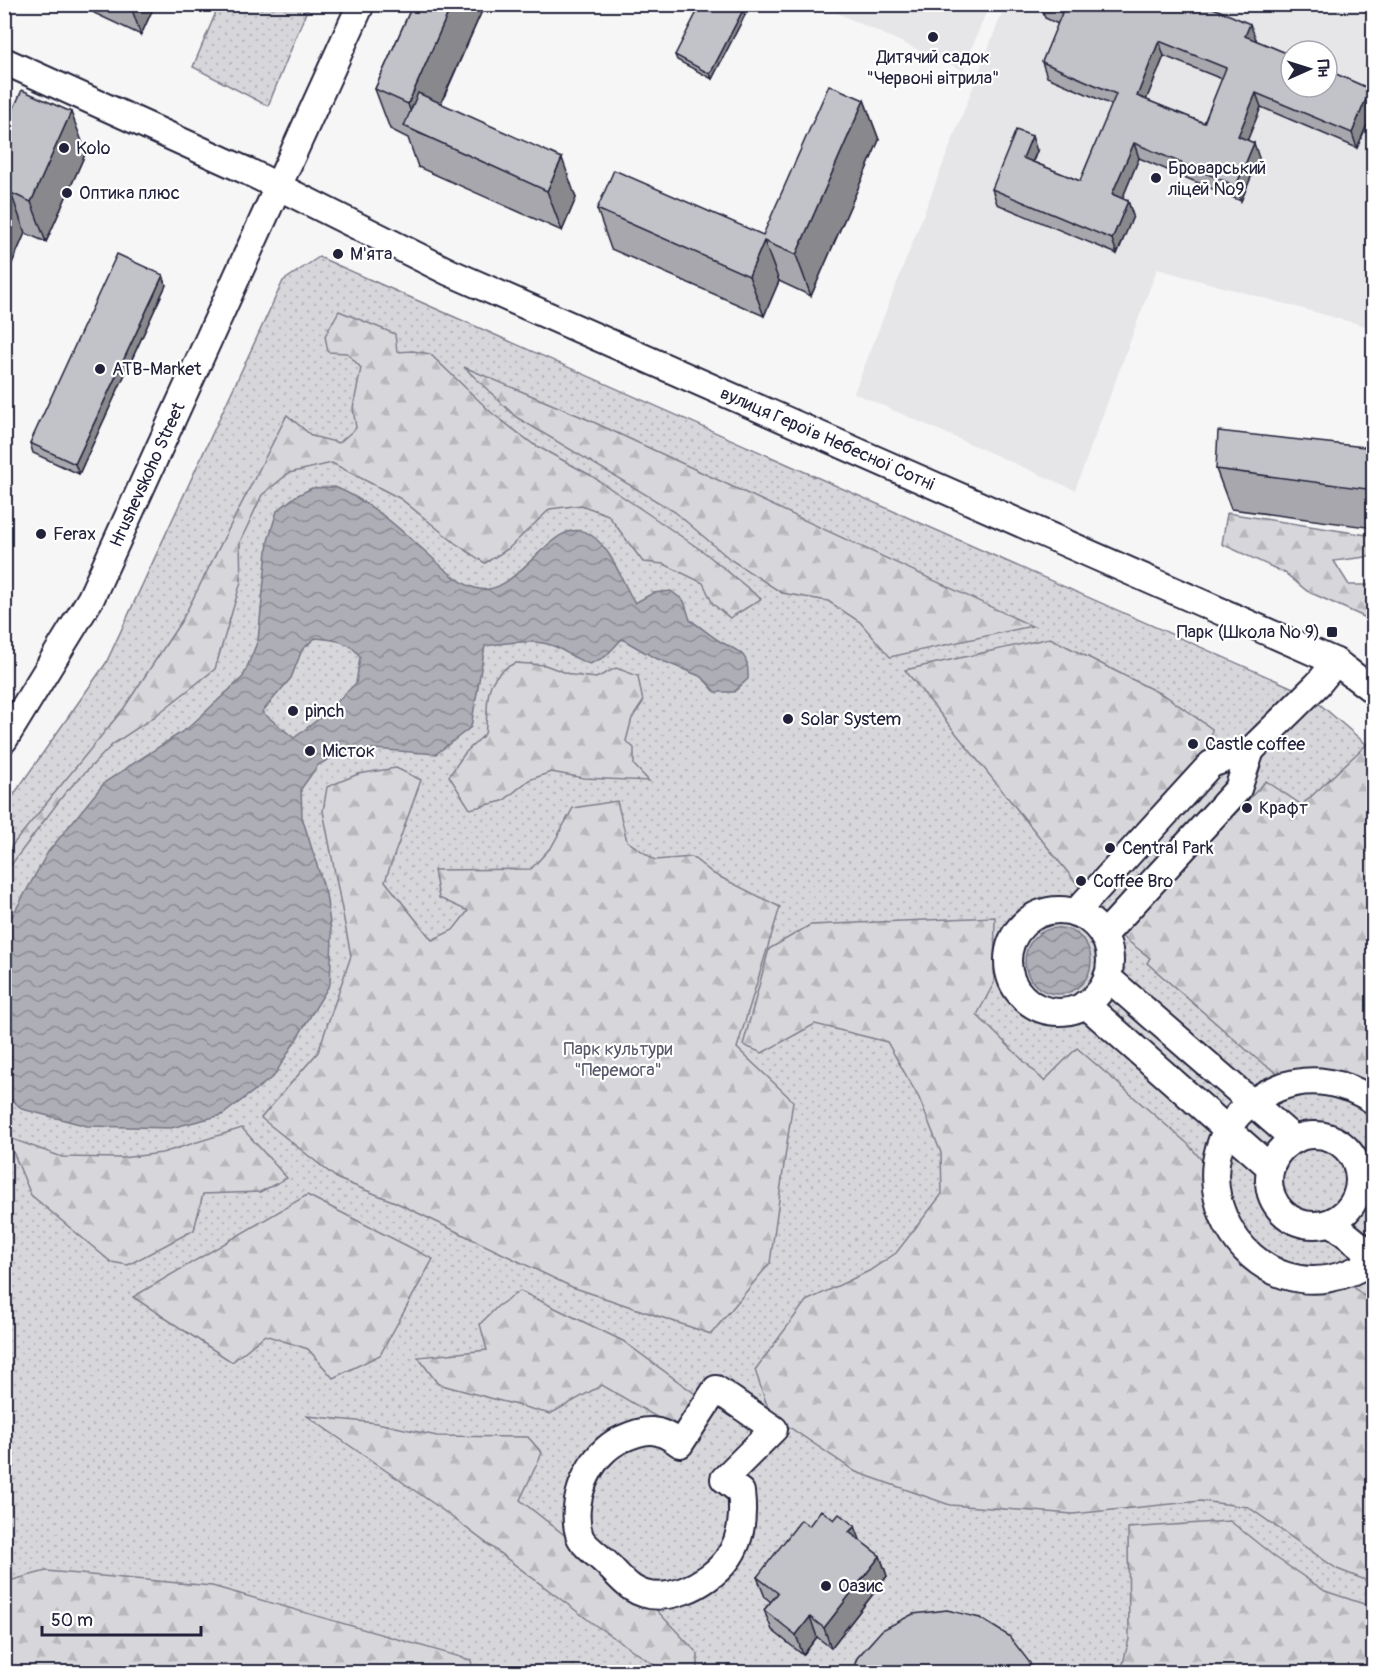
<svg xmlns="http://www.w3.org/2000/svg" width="1378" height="1677" font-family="Pangolin,sans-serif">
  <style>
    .built { fill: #e6e6e9; fill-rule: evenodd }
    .grass { fill: url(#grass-dots); stroke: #7c7c8b; stroke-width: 1.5 }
    .forest { fill: url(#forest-firs); stroke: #7c7c8b; stroke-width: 1.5 }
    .water { fill: url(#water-waves); stroke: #767685; stroke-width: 1.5; fill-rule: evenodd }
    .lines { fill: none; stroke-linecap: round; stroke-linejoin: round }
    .minor-casing { stroke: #22223b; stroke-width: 30 }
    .minor { stroke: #fff; stroke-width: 26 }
    .wall { fill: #a7a7ad; stroke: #22223b; stroke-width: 1.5; fill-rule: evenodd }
    .shaded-wall { fill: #88888d; stroke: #22223b; stroke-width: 1.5 }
    .building { fill: #c2c2c9; stroke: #22223b; stroke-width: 1.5; fill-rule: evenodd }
    .poi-dot { fill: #22223b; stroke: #fff; stroke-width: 2 }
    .labels { text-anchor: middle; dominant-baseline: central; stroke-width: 4.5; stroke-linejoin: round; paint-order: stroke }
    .poi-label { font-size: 18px; fill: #22223b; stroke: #fff; text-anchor: start }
    .street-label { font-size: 18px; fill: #22223b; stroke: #fff }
    .park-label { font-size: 18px; fill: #58586b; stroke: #fff }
  </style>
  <defs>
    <pattern id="grass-dots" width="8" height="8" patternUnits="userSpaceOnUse" patternTransform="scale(1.5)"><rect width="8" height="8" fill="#d7d7db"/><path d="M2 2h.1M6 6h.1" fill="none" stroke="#b8b8bd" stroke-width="1.8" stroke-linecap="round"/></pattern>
    <pattern id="forest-firs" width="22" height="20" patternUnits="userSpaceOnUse" patternTransform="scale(1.5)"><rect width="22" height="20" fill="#d7d7db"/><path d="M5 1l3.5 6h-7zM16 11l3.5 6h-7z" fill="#b8b8bd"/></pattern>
    <pattern id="water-waves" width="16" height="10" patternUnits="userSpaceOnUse" patternTransform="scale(1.5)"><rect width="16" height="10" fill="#aeaeb7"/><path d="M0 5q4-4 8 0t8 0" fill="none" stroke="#8d8d96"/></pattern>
  </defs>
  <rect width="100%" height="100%" fill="#f6f6f7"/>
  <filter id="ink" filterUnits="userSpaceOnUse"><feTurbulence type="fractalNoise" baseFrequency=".0167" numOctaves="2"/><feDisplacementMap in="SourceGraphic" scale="12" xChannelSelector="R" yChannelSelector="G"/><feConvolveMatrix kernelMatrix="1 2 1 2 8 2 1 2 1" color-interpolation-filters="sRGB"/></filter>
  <g filter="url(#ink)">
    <g class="built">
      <polygon points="819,5 989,5 963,70"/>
      <path d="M1005 5H1373V328L1157 269 1075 490 854 393ZM1291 51H1327V87H1291Z"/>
    </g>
    <g class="grass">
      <polygon points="219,5 309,5 268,106 193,67"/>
      <polygon points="319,257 1309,695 1373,750 1373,1672 5,1672 5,807 106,663 283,281"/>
    </g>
    <g class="forest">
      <polygon points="339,311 395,334 397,352 413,351 430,354 493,414 533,444 590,475 644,511 704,552 761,599 730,618 713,604 703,583 664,564 643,562 608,515 581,505 550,509 508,549 485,563 455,543 401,499 332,463 289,473 262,495 240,542 241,582 215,669 154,717 113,744 65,793 5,873 5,854 124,708 182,620 287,415 312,436 339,443 356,428 353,408 361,368 347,353 328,352 325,336"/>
      <polygon points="464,367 589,420 1032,626 890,657 860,622 828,601 782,593 731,560 675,512 516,417"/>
      <polygon points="1227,513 1373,536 1373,556 1334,561 1349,585 1373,585 1373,621 1307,591 1285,573 1222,544"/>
      <polygon points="1050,638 1167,697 1212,729 1211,754 1082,890 905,670"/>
      <path d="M515 663 545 665 572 675 596 678 616 668 638 676 643 702 632 718 626 741 634 748V765L649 781 584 778 551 772 529 780 503 801 470 809 449 776 465 753 485 734C490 701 480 679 515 663Z"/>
      <polygon points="1367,744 1373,750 1373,1101 1294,1084 1258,1060 1147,963 1150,958 1120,935 1266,781 1302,805"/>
      <polygon points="396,768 421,780 385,881 432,940 453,930 468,911 439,898 434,870 531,869 552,846 573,808 617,801 627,841 655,860 692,857 714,874 780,907 737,1048 793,1101 770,1263 711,1334 572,1287 395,1202 338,1179 261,1118 318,1052 351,956 323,811 327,787 358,774"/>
      <polygon points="995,917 994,983 977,1015 1044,1081 1077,1048 1188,1144 1215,1176 1247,1254 1341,1276 1373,1304 1373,1583 1337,1569 1248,1507 1201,1501 1073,1514 950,1505 856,1472 770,1414 755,1370 806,1301 869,1271 896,1253 942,1194 941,1153 919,1098 887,1042 815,1024 762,1053 743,1045 769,949 810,925"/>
      <polygon points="242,1128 287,1178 260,1192 203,1194 194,1230 128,1265 111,1262 31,1195 7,1137 62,1157 122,1158 162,1153"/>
      <polygon points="307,1195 433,1259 380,1355 333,1378 308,1349 265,1335 232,1362 133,1297"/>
      <polygon points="520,1291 623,1341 702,1399 677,1429 602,1385 550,1414 438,1384 418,1357 487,1350 480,1324 498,1306"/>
      <polygon points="307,1416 377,1423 437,1436 528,1437 542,1453 520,1500 648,1601 698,1654 698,1672 665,1672 595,1625 437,1506"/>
      <polygon points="1230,1521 1275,1557 1325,1591 1373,1607 1373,1660 1353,1672 1121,1672 1129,1639 1128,1528"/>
      <polygon points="46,1571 212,1586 471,1660 473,1672 5,1672 5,1582"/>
    </g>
    <g class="water">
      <path d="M335 487C373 503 397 527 427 553 440 565 458 583 475 588 518 602 552 509 591 535 613 550 621 581 635 603L653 593 671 591 684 601 690 620C701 627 711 636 721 642 742 653 749 653 748 679L734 692H715L702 677 653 657 622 639 605 657 590 664C577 660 568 653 556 647 539 638 505 643 485 646L471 727 436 754 374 749 337 755 318 765 301 789 302 817 326 894 332 938 330 984 274 1076 222 1115 171 1128 87 1126 22 1109 5 1093V929L48 852 105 782 188 728 243 677 258 640 268 541 277 511 296 496 312 488ZM315 638C333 640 350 640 360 657L356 683 326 713 294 738 262 712 291 678 302 650Z"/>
      <circle cx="1058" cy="961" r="33"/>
    </g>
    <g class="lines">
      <defs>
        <g id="minor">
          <path id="s1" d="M4 61 247 171 449 272 1336 662 1374 691"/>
          <path id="s2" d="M4 740 91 598 361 4"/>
          <circle cx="1059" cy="961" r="51"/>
          <polyline points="1075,913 1211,764 1251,750 1318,684 1336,662"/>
          <polyline points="1103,936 1238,789 1251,750"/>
          <polyline points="1107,977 1295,1140"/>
          <polyline points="1085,1004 1271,1168"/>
          <path d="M1374 1101C1345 1082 1311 1075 1278 1088 1145 1142 1245 1343 1374 1260"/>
          <circle cx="1314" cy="1180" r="45"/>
          <polyline points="1331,1222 1374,1257"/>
          <path d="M716 1389 774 1429 724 1479 741 1492C744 1517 742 1541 726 1561 707 1585 662 1608 632 1588 623 1582 614 1571 606 1563 599 1556 584 1546 580 1537 568 1503 589 1453 622 1439 646 1428 658 1427 680 1444Z"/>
        </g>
      </defs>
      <use href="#minor" class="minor-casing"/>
      <use href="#minor" class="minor"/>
    </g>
    <g class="wall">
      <polygon points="90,4 155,4 141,35 94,13"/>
      <polygon points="413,4 485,4 441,104 576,198 562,231 418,167 408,138 390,129 375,89"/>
      <path d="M1040 4H1162L1256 39 1255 40 1370 89 1374 98V108L1357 148 1261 107 1247 140 1259 158 1241 201 1139 158 1122 199 1128 201 1133 216 1117 254 997 204 992 189 1037 151 1033 162 1080 181 1112 105 1047 77 1042 62 1058 24 1045 18ZM1164 56 1222 79 1204 123 1146 100Z"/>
      <polygon points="745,15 712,79 677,60 675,55"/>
      <polygon points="864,100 879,140 811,296 779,281 764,316 611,249 597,209 763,235"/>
      <polygon points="4,130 86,152 46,242 25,233 6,277 4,276"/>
      <polygon points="163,275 166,285 79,474 33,453 30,443"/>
      <polygon points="1374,448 1374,528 1231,509 1216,469"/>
      <polygon points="809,1526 860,1541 880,1556 887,1576 831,1648 817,1637 803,1655 772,1630 764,1610 771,1602 765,1597 757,1577"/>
    </g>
    <g class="shaded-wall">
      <polygon points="130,4 155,4 141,35"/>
      <polygon points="452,4 485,4 426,136 418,133 408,104"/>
      <polygon points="743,10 745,15 712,79 710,74"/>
      <polygon points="1250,24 1256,39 1251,51 1245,36"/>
      <polygon points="1159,41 1164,56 1142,110 1137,96"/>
      <polygon points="1370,89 1374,98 1374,108 1357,148 1352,133"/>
      <polygon points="1256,93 1261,107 1243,151 1238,136"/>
      <polygon points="864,100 879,140 811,296 796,255"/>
      <polygon points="71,112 86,152 46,242 31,202"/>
      <polygon points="1032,136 1037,151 1028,172 1023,158"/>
      <polygon points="1134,143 1139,158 1118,209 1112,194"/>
      <polygon points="1254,143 1259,158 1241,201 1236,186"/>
      <polygon points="562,158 576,198 562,231 547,191"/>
      <polygon points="11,193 25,233 6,277 4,274 4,207"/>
      <polygon points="1128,201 1133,216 1117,254 1112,239"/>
      <polygon points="764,241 779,281 764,316 749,276"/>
      <polygon points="163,275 166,285 79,474 75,464"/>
      <polygon points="855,1526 862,1545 849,1532"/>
      <polygon points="880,1556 887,1576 831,1648 824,1628"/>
      <polygon points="810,1617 817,1637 803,1655 796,1635"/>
    </g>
    <g class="building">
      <polygon points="413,4 452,4 408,104 375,89"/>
      <polygon points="701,4 734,4 743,10 710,74 675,55"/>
      <path d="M1042 4H1162L1171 8 1172 4H1204L1250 24 1245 36 1291 55V87H1327V70L1370 89 1352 133 1256 93 1238 136 1254 143 1236 186 1134 143 1112 194 1128 201 1112 239 992 189 1016 130 1032 136 1023 158 1080 181 1116 94 1042 62 1062 13ZM1159 41 1226 68 1204 123 1137 96Z"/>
      <polygon points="829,85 864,100 796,255 764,241 749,276 597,209 614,170 763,235"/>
      <polygon points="22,90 71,112 31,202 11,193 4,207 4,130"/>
      <polygon points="418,93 562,158 547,191 404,126"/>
      <polygon points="117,254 163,275 75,464 30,443"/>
      <polygon points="1218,431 1374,448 1374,490 1216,469"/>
      <polygon points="821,1510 834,1520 839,1514 855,1526 849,1532 880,1556 824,1628 810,1617 796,1635 764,1610 778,1593 757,1577 801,1520 809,1526"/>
      <polygon points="947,1610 980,1618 1009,1636 1030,1663 1033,1672 852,1672 857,1658 882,1630 913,1614"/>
    </g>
  </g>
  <g class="poi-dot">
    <circle cx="933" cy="37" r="6"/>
    <circle cx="64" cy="148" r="6"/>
    <circle cx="1156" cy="178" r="6"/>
    <circle cx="67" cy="193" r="6"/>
    <circle cx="338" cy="254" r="6"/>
    <circle cx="100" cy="369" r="6"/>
    <circle cx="41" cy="534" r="6"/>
    <rect x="1326" y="626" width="12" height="12" rx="3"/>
    <circle cx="293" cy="711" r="6"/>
    <circle cx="788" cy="719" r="6"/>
    <circle cx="1193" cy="744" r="6"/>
    <circle cx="310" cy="751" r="6"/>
    <circle cx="1247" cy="808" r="6"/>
    <circle cx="1110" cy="848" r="6"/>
    <circle cx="1081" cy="881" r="6"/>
    <circle cx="826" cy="1586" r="6"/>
  </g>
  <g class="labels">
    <g class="poi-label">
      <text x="933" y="57" text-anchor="middle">Дитячий садок<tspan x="933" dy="21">"Червоні вітрила"</tspan></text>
      <text x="76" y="148">Kolo</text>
      <text x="1168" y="168">Броварський<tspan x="1168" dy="21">ліцей №9</tspan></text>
      <text x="79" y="193">Оптика плюс</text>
      <text x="350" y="254">М'ята</text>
      <text x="112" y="369">ATB-Market</text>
      <text x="53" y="534">Ferax</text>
      <text x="1320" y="632" text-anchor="end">Парк (Школа № 9)</text>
      <text x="305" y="711">pinch</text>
      <text x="800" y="719">Solar System</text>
      <text x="1205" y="744">Castle coffee</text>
      <text x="322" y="751">Місток</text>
      <text x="1259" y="808">Крафт</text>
      <text x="1122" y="848">Central Park</text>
      <text x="1093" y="881">Coffee Bro</text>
      <text x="838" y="1586">Оазис</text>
    </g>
    <g class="street-label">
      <text stroke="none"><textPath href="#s1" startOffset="906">вулиця Героїв Небесної Сотні</textPath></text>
      <text stroke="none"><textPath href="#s2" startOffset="302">Hrushevskoho Street</textPath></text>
    </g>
    <g class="park-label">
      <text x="618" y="1049">Парк культури<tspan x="618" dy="21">"Перемога"</tspan></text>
    </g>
  </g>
  <rect width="1378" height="1677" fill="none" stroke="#fff" stroke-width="24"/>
  <rect x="12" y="12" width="1354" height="1653" fill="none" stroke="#22223b" stroke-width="2" filter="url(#ink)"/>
  <g transform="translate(1309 69) rotate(87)"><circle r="28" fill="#ffffff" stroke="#a7a7b1" stroke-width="1.5"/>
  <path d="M0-4.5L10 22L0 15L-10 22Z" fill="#22223b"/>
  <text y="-9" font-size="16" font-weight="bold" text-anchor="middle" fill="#22223b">Пн</text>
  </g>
  <path d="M42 1626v9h159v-9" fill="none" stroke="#22223b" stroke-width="3"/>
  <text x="51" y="1626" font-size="18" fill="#22223b" stroke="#ffffff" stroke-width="4.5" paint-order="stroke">50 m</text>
</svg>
